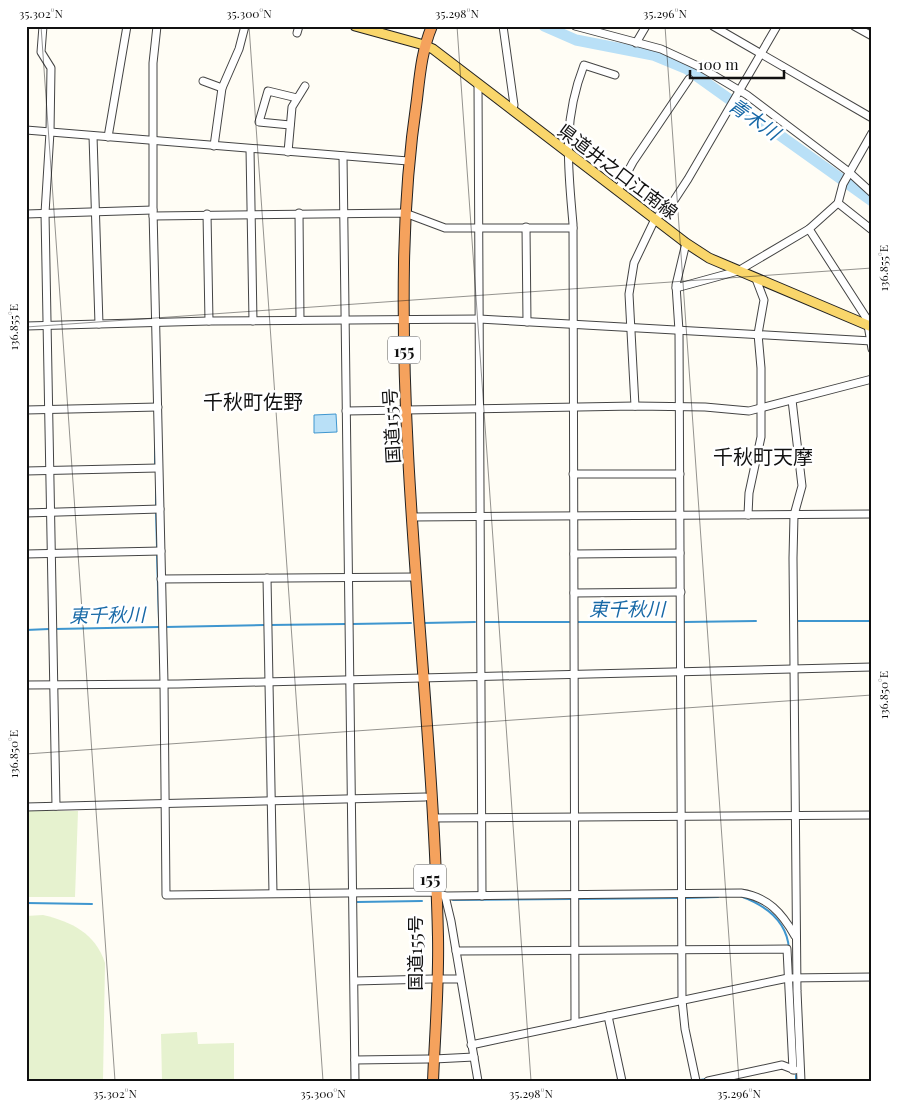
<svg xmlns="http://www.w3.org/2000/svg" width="898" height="1107" font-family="'Playfair Display','Noto Sans JP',serif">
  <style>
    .pitch { fill: #e6f2cf }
    .water { fill: #b9e0f7; stroke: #3f96cf }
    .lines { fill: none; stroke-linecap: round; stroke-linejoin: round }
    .stream { stroke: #3f96cf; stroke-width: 2 }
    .river { stroke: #b9e0f7; stroke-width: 11 }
    .minor-casing { stroke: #444; stroke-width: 9 }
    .major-casing { stroke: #222; stroke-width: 11 }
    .highway-casing { stroke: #222; stroke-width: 12 }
    .minor { stroke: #fff; stroke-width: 7 }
    .major { stroke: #f9d66b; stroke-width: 9 }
    .highway { stroke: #f5a25d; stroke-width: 10 }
    .ticks { fill: none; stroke: #111; stroke-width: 1; stroke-opacity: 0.45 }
    .labels { text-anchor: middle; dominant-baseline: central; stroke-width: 5; stroke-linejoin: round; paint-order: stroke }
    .shield { fill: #fff; stroke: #585858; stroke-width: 1 }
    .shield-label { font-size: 16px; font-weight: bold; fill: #111 }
    .street-label { font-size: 18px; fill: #111; stroke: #fff }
    .water-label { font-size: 19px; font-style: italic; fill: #1768a6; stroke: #fff }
    .quarter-label { font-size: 20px; fill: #111; stroke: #fff }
    .neatline { fill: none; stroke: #111; stroke-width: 2 }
    .ticks-label { font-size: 12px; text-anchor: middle; fill: #111 }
  </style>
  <rect width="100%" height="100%" fill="#fffdf5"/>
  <g class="pitch">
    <polygon points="26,811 78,811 75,897 26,897"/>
    <path d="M43 915C72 922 95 933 105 963L103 1081H26V916Z"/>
    <polygon points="197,1032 198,1044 234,1043 234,1081 162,1081 161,1034"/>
  </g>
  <polygon class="water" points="336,414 337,432 314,433 314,415"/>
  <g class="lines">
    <g class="stream">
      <polyline points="155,435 155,465"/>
      <polyline points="156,472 156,506"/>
      <polyline points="156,512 157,547"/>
      <polyline points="157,556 159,620"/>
      <polyline points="797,621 872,621"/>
      <polyline points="482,622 569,622"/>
      <polyline points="576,622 677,622"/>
      <polyline points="684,622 756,621"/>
      <polyline points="423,623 475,622"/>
      <polyline points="352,624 411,623"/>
      <polyline points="270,625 346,624"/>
      <polyline points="165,627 264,625"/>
      <polyline points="55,629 159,627"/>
      <polyline points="26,630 49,629"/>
      <path d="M740 896C765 905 787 920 789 949"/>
      <polyline points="685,898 718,897"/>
      <polyline points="577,899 678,898"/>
      <polyline points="453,900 571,899"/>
      <polyline points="357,902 422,901"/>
      <polyline points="26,903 92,904"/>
      <polyline points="796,1075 796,1081"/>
      <polyline points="700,1080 707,1079"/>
    </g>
    <polyline class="river" points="544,26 576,40 653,55 687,69 872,201"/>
    <defs>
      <g id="minor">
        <polyline points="43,26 41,52 51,68 50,132 45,213 56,806"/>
        <polyline points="157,26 153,63 153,210 164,683 166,895 436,892 445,896 451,921 478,1081"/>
        <polyline points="503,26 514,105 512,110"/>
        <polyline points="575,26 661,49 700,67 747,95 849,172 872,193"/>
        <polyline points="713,26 872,118"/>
        <polyline points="854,26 872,36"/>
        <polyline points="297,33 299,26"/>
        <polyline points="636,43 646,26"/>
        <polyline points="203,81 222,88"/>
        <polyline points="478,84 482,896"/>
        <polyline points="290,125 259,122 268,91 297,98"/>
        <polyline points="26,130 408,161"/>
        <polyline points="93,136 99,324"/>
        <polyline points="108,137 127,26"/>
        <polyline points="214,146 222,88 239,49 245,26"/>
        <polyline points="250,149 253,321"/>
        <polyline points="288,152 292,107 305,86"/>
        <polyline points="343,156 355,1081"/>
        <polyline points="618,190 633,162 689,79"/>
        <polyline points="838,203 872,230"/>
        <polyline points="299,213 300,320"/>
        <polyline points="26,214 153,210"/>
        <polyline points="207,214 209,321"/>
        <polyline points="153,216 405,213 445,228 573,228"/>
        <polyline points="526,227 527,322"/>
        <polyline points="809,229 867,319 872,349"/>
        <polyline points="686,243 676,285 679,331 682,1000 685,1029 696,1081"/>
        <polyline points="676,288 738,271 809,229 838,203 843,184 872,133"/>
        <polyline points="26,326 209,321 479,319 872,341"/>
        <polyline points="792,400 802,486 794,515 793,558 797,991 801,1081"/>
        <polyline points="635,406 629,294 634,263 655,219 671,205 688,179 777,26"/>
        <polyline points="26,410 158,407"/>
        <polyline points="346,411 635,406 705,407 749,411 872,379"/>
        <polyline points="26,471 158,468"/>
        <polyline points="573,474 680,474"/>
        <polyline points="26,513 160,509"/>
        <polyline points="748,515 749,493 761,437 761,368 758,334 764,300 756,279"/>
        <polyline points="412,517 872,514"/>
        <polyline points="26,554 161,551"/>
        <polyline points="574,554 680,553"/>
        <polyline points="267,578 273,893"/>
        <polyline points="161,579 415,577"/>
        <polyline points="574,593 681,592"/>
        <polyline points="26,685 178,684 872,667"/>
        <polyline points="26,807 425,797"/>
        <polyline points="432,818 872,815"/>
        <path d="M445 896 741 893C768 897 782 913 795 936"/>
        <polyline points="456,951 787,949 793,1070"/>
        <polyline points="437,979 460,979"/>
        <polyline points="355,981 432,979"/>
        <polyline points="608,1016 622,1081"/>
        <path d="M575 1023 573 224C568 165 562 122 584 65L615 75"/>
        <polyline points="471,1045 788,978 872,977"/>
        <polyline points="434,1059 474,1057"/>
        <polyline points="355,1060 428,1059"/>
        <polyline points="708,1081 782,1065 795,1070"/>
      </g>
      <polyline id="major" points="355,26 424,45 433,49 686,243 709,258 872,327"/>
      <path id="highway" d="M432 26C422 50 420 73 417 99 409 153 405 207 404 263 400 488 433 712 438 937 439 985 435 1033 433 1081"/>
    </defs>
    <use href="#minor" class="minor-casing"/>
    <use href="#major" class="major-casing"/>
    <use href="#highway" class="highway-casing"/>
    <use href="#minor" class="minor"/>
    <use href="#major" class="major"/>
    <use href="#highway" class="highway"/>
  </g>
  <path class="ticks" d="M41 26 115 1081M249 26 323 1081M457 26 531 1081M665 26 739 1081M26 327 872 268M26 754 872 695"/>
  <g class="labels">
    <g class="shield">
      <rect x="388" y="336.5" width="32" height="27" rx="4"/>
      <rect x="414" y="864.5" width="32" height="27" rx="4"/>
    </g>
    <g class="shield-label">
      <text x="404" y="350">155</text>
      <text x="430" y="878">155</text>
    </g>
    <g class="street-label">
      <text transform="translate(618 171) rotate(37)">県道井之口江南線</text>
      <text transform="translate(391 426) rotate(-93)">国道155号</text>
      <text transform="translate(415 953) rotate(-90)">国道155号</text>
    </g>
    <g class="water-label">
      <text transform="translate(755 118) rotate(35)">青木川</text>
      <text x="627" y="608">東千秋川</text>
      <text transform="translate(107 614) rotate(-1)">東千秋川</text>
    </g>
    <g class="quarter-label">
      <text x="253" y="400">千秋町佐野</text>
      <text x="763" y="455">千秋町天摩</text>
    </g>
  </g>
  <rect width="898" height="1107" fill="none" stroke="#ffffff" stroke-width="55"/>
  <path d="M690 70v8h94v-8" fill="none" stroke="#111111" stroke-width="2.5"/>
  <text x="698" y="70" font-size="15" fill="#111111" stroke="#ffffff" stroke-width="4" paint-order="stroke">100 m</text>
  <rect x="28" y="28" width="842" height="1052" class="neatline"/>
  <g class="ticks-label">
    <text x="41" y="18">35.302°N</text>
    <text x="249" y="18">35.300°N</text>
    <text x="457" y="18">35.298°N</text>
    <text x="665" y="18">35.296°N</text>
    <text transform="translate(884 268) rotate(-90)" y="4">136.855°E</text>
    <text transform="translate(14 327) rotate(-90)" y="4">136.855°E</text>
    <text transform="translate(884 695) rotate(-90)" y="4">136.850°E</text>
    <text transform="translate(14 754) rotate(-90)" y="4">136.850°E</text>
    <text x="115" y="1098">35.302°N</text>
    <text x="323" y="1098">35.300°N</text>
    <text x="531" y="1098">35.298°N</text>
    <text x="739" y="1098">35.296°N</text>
  </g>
</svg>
